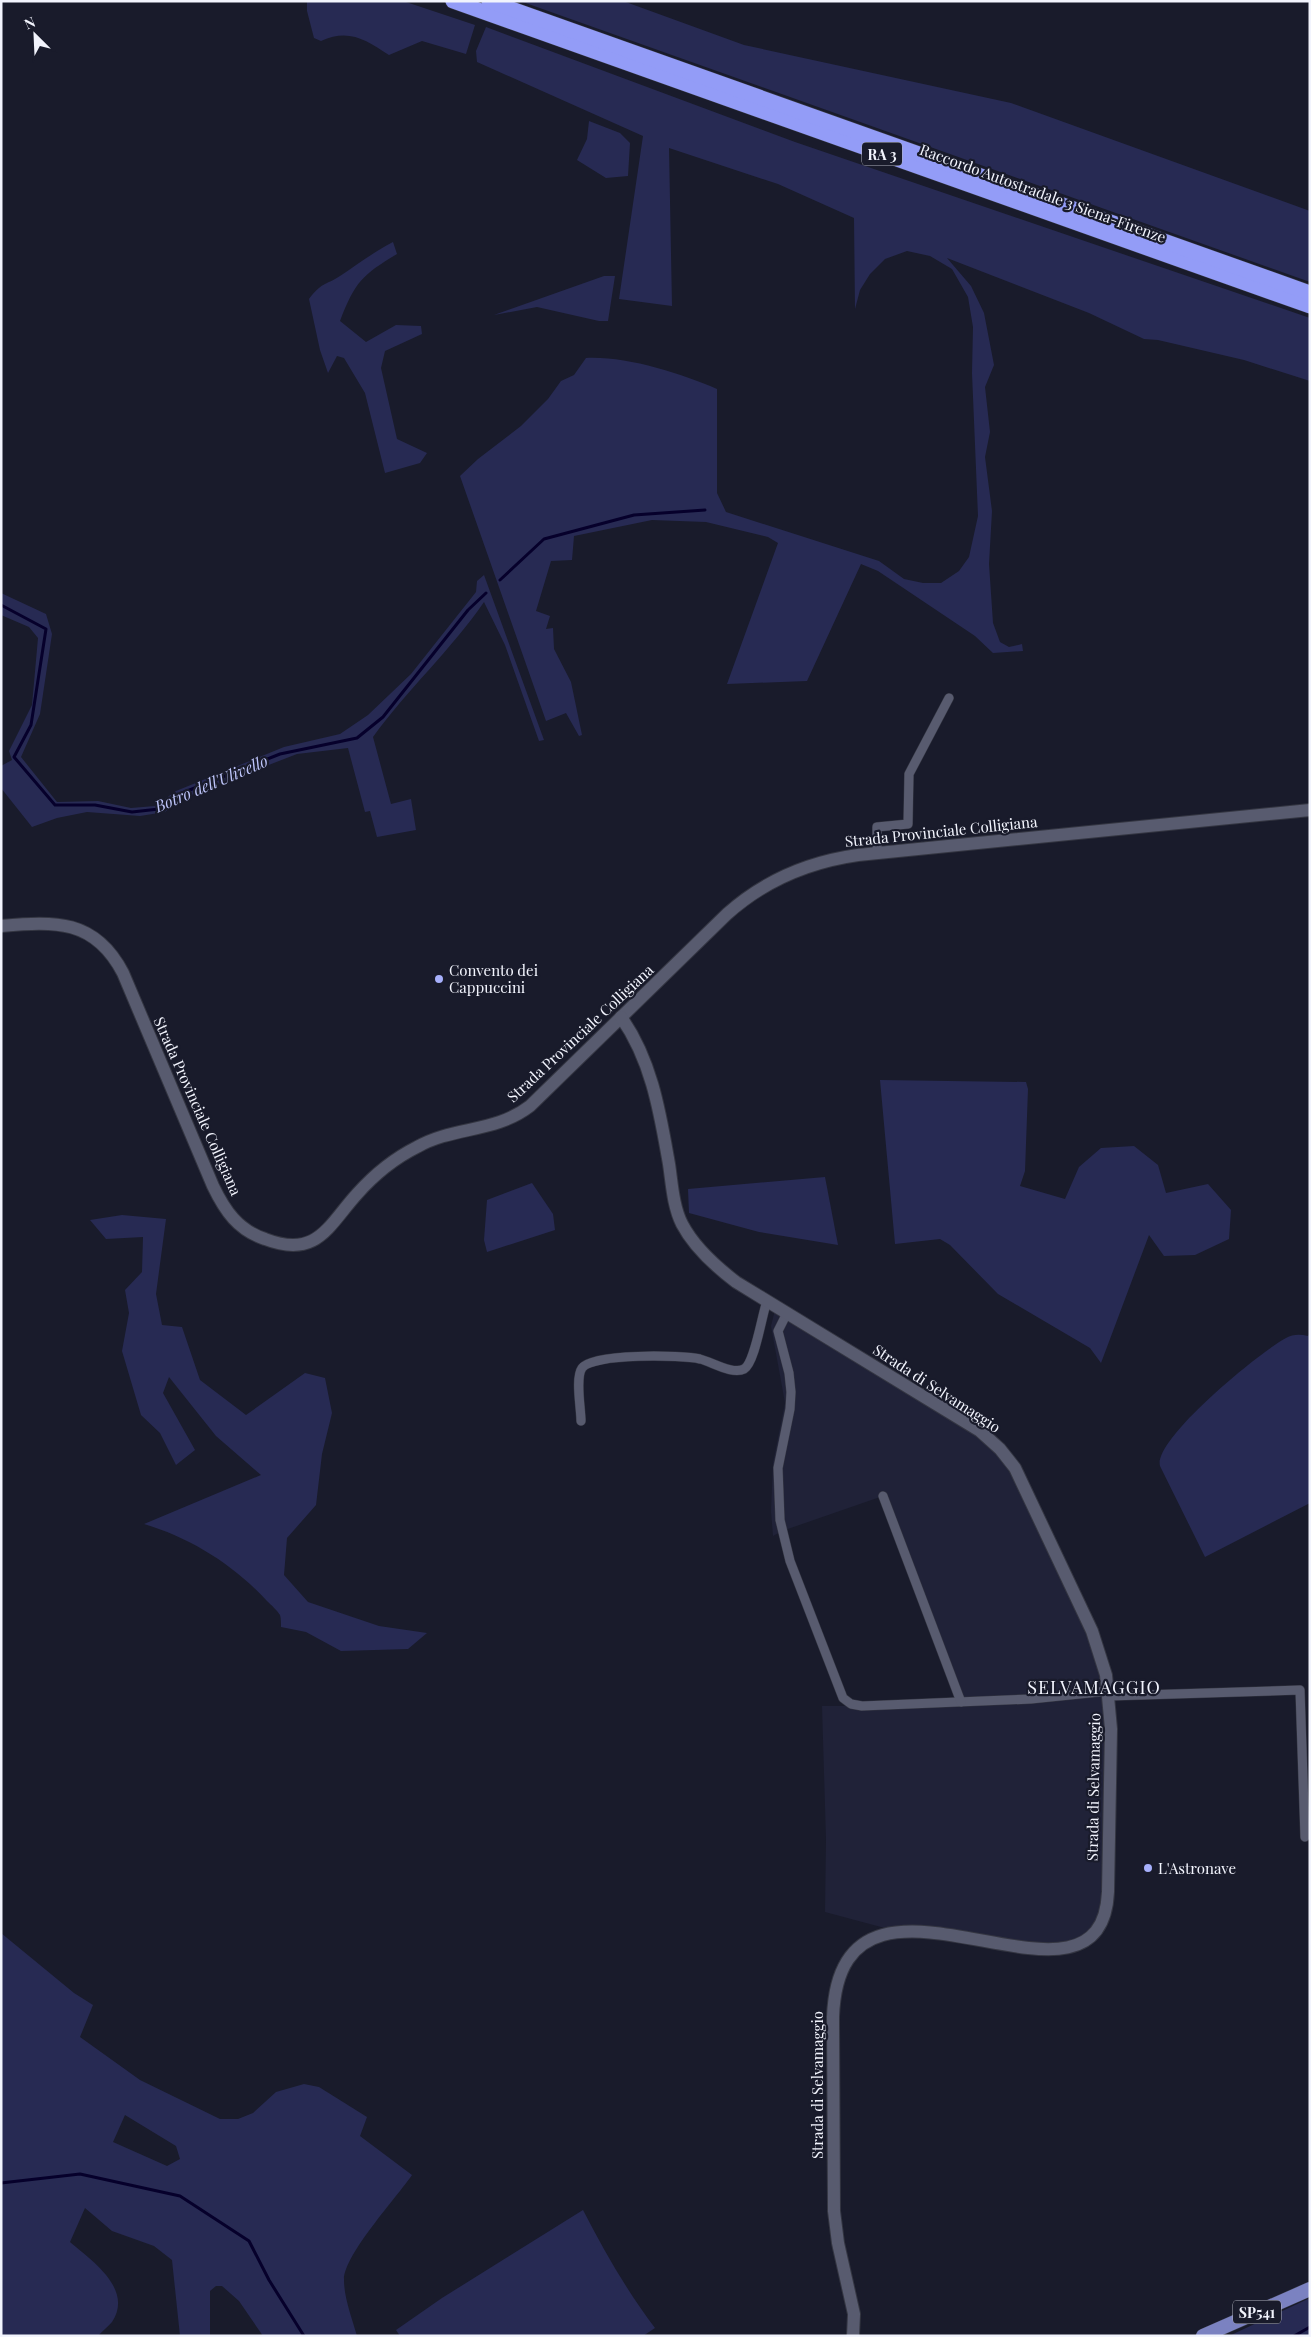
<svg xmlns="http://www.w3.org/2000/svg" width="1311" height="2337" font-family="'Playfair Display',serif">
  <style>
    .built { fill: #202238 }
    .green { fill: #272a53; fill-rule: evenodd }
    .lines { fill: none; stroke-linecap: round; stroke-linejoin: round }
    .stream { stroke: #06002b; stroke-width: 3 }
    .street-casing { stroke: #343642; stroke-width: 10 }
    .secondary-casing { stroke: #343642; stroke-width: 14 }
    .primary-casing { stroke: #343642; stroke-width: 15 }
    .highway-casing { stroke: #343642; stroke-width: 16 }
    .street { stroke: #585b6f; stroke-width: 9 }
    .secondary { stroke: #585b6f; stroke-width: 12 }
    .primary { stroke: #7b82c1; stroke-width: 14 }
    .highway { stroke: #939cf7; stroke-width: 15 }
    .poi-dot { fill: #a7b0fc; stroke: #191b2b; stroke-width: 2 }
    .labels { text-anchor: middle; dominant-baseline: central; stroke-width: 4.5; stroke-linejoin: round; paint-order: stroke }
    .shield { fill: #191b2b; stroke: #b1b3be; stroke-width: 1 }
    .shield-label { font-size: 14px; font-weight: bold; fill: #f2f4fd }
    .street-label { font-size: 15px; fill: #f2f4fd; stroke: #191b2b }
    .poi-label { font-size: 15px; fill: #f2f4fd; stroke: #191b2b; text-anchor: start }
    .water-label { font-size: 16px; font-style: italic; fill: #bdc4f9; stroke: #191b2b }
    .quarter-label { font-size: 18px; letter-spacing: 1px; fill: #f2f4fd; stroke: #191b2b }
  </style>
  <rect width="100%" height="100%" fill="#191b2b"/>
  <polygon class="built" points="776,1306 1000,1449 1106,1675 1106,1913 1074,1947 896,1931 825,1912 826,1839 822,1706 862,1706 961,1702 883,1496 782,1531 773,1536 771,1511 773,1463 785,1403 771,1326"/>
  <g class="green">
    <path d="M307 1H403L475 25 466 54 422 41 389 55C366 40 349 28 321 41L314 38 307 11Z"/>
    <polygon points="520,1 623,1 744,45 1011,103 1310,211 1310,282"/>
    <path d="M486 27 795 142 1310 318V381L1244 360 1158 340 1144 339 1089 313 947 258 971 286 984 313 994 365 985 387 990 432 985 457 992 511 989 564 993 623 1000 642 1009 647 1022 644 1023 651 993 653 975 636 878 571 861 564 807 681 727 684 778 543 768 537 706 522 652 520 574 536 572 560 551 561 536 611 550 616 546 629 553 628 554 649 571 682 582 735 579 736 566 713 546 721 460 476 478 459 521 426 548 399 561 381 574 375 586 358C626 356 680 373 717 389V493L726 512 879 561 904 579 923 583H941L959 571 969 557 978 516 972 373 973 327 968 297 952 269 930 256 907 251 885 259 870 274 860 290 855 309 854 218 778 184 669 148 672 306 619 299 643 136 477 62 476 51Z"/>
    <polygon points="589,121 620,133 630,143 628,176 606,178 577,160 587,139"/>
    <path d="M393 242 397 254C362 275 355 282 340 321L366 342 396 325 421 326 422 334 385 351 381 368 397 439 427 453 420 463 385 473 365 393 344 358 337 356 328 373 320 350 309 299C322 282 324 286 340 276 358 264 374 252 393 242Z"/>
    <polygon points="604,276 615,276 608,321 599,321 537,307 494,315"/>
    <path d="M484 575 544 740 539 741 505 645 484 602C451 650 407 690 373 737L391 804 411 799 416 830 377 837 370 811 365 812 348 748 297 754 181 799 165 812 140 816 87 812 57 818 32 827 1 788V766L12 760 9 751 32 705 38 638 29 627 1 615V593L46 614 52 634 40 714 21 757 57 802 98 801 131 808 155 806 176 791 284 747 340 734 368 715 411 674 476 592 477 581Z"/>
    <polygon points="880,1080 1026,1082 1028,1089 1025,1171 1020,1186 1065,1199 1079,1167 1101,1148 1134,1146 1158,1165 1166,1193 1208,1184 1231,1210 1229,1239 1195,1255 1164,1256 1149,1235 1101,1363 1090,1348 998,1294 950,1245 940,1239 895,1244"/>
    <polygon points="825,1177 838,1245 759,1232 689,1213 688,1189"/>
    <polygon points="532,1183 553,1214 555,1230 487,1252 484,1240 487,1200"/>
    <path d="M122 1215 166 1219 156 1294 162 1325 182 1327 200 1380 246 1415 305 1373 325 1378 332 1413 322 1454 316 1505 287 1538 284 1575 308 1602 379 1626 427 1633 408 1649 341 1651 306 1632 281 1627C281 1623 281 1618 280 1615 277 1610 271 1605 267 1601 234 1565 191 1538 144 1524L261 1475 216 1436 169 1377 163 1393 195 1450 176 1465 160 1433 141 1415 122 1351 129 1313 125 1290 142 1272 143 1237 106 1239 90 1220Z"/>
    <path d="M1310 1333V1503L1205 1557 1160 1466C1153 1439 1261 1351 1286 1338 1293 1334 1300 1334 1308 1336Z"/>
    <path d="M1 1933 74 1993 93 2005 80 2037 140 2080 220 2119H238L253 2113 276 2092 304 2084 319 2087 367 2117 360 2136 412 2175C397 2197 343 2256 344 2280 344 2298 352 2318 357 2336H263L239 2301 222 2286H216L210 2291V2336H180L172 2260 154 2246 112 2231 85 2208 70 2242C91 2260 134 2289 112 2322 108 2327 102 2331 98 2336H1ZM125 2115 176 2146 180 2159 167 2166 113 2142Z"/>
    <path d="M583 2210C604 2251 627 2291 655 2328L643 2336H400L396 2330 442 2298Z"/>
    <polygon points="1310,2298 1310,2336 1229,2336"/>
  </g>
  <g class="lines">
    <g class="stream">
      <polyline points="500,580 544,539 634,515 705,510"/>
      <polyline points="1,605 46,629 31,725 14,757 55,805 95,805 132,812 159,809 182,793 280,754 357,738 383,717 468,610 486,593"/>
      <polyline points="1,2183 80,2174 180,2196 249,2241 269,2280 304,2336"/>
      <polyline points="1294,2336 1310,2327"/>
    </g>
    <defs>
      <g id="street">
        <polyline points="877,853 877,827 908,824 909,774 949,698"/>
        <polyline points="787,1313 778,1331 789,1373 791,1392 790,1409 778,1468 780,1520 790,1561 843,1698 851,1704 862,1706 1031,1699 1109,1691"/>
        <path d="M581 1421C581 1408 575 1378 582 1368 592 1353 682 1355 700 1359 712 1362 733 1375 744 1369 755 1363 762 1314 767 1301"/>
        <polyline points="883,1496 961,1702"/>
        <polyline points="1109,1696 1300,1690 1305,1837"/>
      </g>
      <g id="secondary">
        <path d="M1 926C55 921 95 919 123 973L213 1186C225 1211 238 1230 265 1239 317 1259 328 1226 357 1194 373 1176 395 1158 417 1147 454 1126 495 1133 530 1106L727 914C765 880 808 862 858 855L1310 810"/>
        <path d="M621 1017C652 1061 660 1113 669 1164 672 1184 673 1206 682 1224 694 1247 715 1266 736 1282L980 1431 1000 1449 1015 1468 1092 1631 1106 1675 1111 1729 1108 1892C1101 2044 840 1822 833 2017L834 2211 838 2243 854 2314 853 2336"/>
      </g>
      <polyline id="primary" points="1203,2336 1310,2289"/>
      <g id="highway">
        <polyline points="453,1 1310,306"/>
        <polyline points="489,1 1310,293"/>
      </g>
    </defs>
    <use href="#street" class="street-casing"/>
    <use href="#secondary" class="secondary-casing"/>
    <use href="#primary" class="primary-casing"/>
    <use href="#highway" class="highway-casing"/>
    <use href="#street" class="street"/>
    <use href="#secondary" class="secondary"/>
    <use href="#primary" class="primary"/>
    <use href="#highway" class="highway"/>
  </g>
  <g class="poi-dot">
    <circle cx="439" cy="979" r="5"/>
    <circle cx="1148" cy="1868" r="5"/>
  </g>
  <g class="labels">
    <g class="shield">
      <rect x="862" y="142.5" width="40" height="23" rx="4"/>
      <rect x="1233" y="2300.5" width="48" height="23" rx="4"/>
    </g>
    <g class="shield-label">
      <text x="882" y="154">RA 3</text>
      <text x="1257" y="2312">SP541</text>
    </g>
    <g class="street-label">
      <text transform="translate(1043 193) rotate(20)">Raccordo Autostradale 3 Siena-Firenze</text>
      <text transform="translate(941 831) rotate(-6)">Strada Provinciale Colligiana</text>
      <text transform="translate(580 1033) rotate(-43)">Strada Provinciale Colligiana</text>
      <text transform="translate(198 1106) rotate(66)">Strada Provinciale Colligiana</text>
      <text transform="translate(937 1388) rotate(33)">Strada di Selvamaggio</text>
      <text transform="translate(1093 1787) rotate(-89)">Strada di Selvamaggio</text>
      <text transform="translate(817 2085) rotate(-90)">Strada di Selvamaggio</text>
    </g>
    <g class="poi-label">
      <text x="449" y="970">Convento dei<tspan x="449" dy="17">Cappuccini</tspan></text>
      <text x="1158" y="1868">L'Astronave</text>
    </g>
    <g class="water-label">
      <text transform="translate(211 783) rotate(-23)">Botro dell'Ulivello</text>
    </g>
    <g class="quarter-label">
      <text x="1094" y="1687">SELVAMAGGIO</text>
    </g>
  </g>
  <rect width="1311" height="2337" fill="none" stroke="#f2f4fd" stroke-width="5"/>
  <g transform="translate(35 35) rotate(336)" stroke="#191b2b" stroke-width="4" paint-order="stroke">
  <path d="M0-4L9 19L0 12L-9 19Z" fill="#f2f4fd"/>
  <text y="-8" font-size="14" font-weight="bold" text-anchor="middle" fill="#f2f4fd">N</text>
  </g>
</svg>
